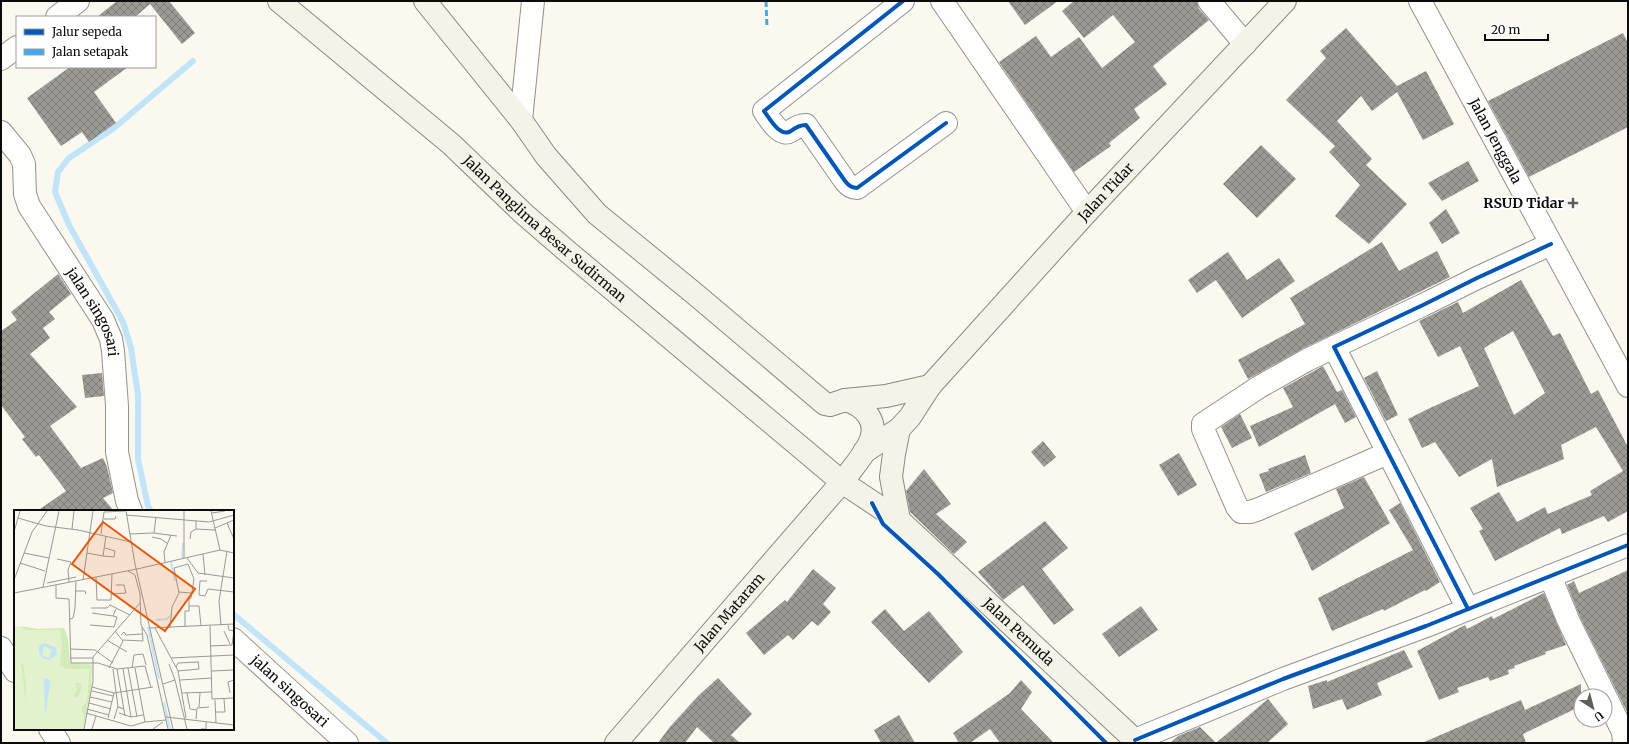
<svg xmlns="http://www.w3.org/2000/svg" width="1629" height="744" font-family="Merriweather,serif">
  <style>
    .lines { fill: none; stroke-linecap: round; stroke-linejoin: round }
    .stream { stroke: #c1e4f9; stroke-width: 6 }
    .building { fill: url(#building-cross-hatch); fill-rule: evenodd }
    .street-casing { stroke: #93928e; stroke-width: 24 }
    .secondary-casing { stroke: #898884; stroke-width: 24 }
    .street { stroke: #fefefd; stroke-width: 22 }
    .secondary { stroke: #f4f3e8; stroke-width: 22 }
    .quiet { stroke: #3fa9f5; stroke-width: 3; stroke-dasharray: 6 3; stroke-linecap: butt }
    .cycleway-casing { stroke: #fff; stroke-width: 6 }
    .cycleway { stroke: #0057b8; stroke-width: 4 }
    .poi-dot { fill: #5f5e5b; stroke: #fff; stroke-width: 1.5 }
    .labels { text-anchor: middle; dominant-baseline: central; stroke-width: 4; stroke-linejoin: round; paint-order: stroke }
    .street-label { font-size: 14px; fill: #0b0b0b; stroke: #fff }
    .poi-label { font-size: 14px; font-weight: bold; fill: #0b0b0b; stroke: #fff; text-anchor: end }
    .inset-river { fill: none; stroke: #c1e4f9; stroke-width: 2 }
    .inset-road { fill: none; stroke: #9a9994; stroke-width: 1 }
    .view { fill: #e8590c; fill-opacity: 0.15; stroke: #e8590c; stroke-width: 2 }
    .inset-edge { fill: none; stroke: #0b0b0b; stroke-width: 2 }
  </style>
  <defs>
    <pattern id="building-cross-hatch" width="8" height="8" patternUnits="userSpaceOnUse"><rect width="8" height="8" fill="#9c9a95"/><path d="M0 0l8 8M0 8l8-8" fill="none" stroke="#7d7c78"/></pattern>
  </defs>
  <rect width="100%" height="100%" fill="#faf8ef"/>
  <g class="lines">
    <g class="stream">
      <polyline points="151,511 148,506 138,459 138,395 131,348 123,322 69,225 55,192 58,172 69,158 114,128 193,61"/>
      <polyline points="233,614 387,743"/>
    </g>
  </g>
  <g class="building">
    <polygon points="117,1 169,1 195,33 182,44 150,4 135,17 97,17"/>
    <polygon points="1008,1 1058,1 1025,25"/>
    <polygon points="1074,1 1197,1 1199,9 1209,20 1153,66 1167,84 1134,109 1140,118 1109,143 1111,146 1074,172 999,62 1036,36 1051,57 1079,37 1102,68 1135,42 1113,15 1084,38 1062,11"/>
    <polygon points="1346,28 1397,86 1426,71 1454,124 1423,140 1397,92 1372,111 1361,96 1337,121 1372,159 1366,165 1407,204 1369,244 1335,216 1360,185 1329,152 1335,146 1286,100 1326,58 1320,51"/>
    <polygon points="1623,33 1628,43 1628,127 1529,177 1488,101"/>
    <polygon points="70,67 128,67 94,92 116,123 89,142 82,132 61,146 27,98"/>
    <polygon points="1261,145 1296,179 1257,218 1223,184"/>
    <polygon points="1468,161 1479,181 1442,201 1428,183"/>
    <polygon points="1446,209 1460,233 1442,244 1429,223"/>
    <polygon points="1382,242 1399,271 1437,251 1450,277 1302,349 1248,379 1238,360 1305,324 1290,298"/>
    <polygon points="1228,252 1247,280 1279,258 1295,281 1242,318 1216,280 1197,293 1188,280"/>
    <polygon points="58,274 71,294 49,312 55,319 43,328 50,338 30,354 77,407 50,426 81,468 103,458 107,467 113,493 103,498 114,511 37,511 66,491 39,455 36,457 22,439 25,437 1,405 1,331 17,320 11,312"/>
    <path d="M1521 280 1553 336 1560 333 1591 394 1598 390 1628 447V511L1608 522 1604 516 1562 534 1560 528 1495 561 1479 531 1483 529 1470 508 1499 492 1517 522 1545 507 1548 514 1592 495 1590 491 1623 471 1596 427 1561 445 1564 459 1497 487 1492 459 1459 477 1435 442 1422 448 1408 419 1430 408 1479 386 1460 346 1438 357 1419 321 1458 302 1463 313ZM1513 331 1545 393 1514 415 1484 348Z"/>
    <polygon points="1323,366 1337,392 1342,390 1356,417 1345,423 1335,404 1259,447 1250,426 1293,407 1283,388"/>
    <polygon points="1377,371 1398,415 1386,421 1364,378"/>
    <polygon points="102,373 104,396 85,398 82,375"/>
    <polygon points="1240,414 1252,438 1232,448 1221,427"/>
    <polygon points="1043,441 1056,457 1044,467 1031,452"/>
    <polygon points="1179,453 1197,485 1178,496 1159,465"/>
    <polygon points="1305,455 1311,473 1266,492 1259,474 1269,471 1268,469"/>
    <polygon points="924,469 951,504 936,514 967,542 954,554 910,512 906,491"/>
    <polygon points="1364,477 1390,523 1312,571 1294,533 1344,508 1336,489"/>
    <polygon points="1400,503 1440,582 1426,591 1425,590 1384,611 1383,609 1332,631 1318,598 1413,550 1389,510"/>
    <polygon points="1045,521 1068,548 1042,569 1074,610 1054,625 1023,585 1003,600 978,572"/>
    <polygon points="813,569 836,588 823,604 831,612 818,626 812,621 793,640 788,635 764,655 746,633 785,600 787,602"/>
    <polygon points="1628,570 1628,714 1580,617 1567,585 1574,581 1579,593"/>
    <polygon points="1544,593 1566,645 1545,652 1546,654 1514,666 1515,668 1508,670 1509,674 1490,681 1488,677 1457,688 1459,692 1439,700 1417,651 1465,625 1467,629 1492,616 1493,619"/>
    <polygon points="1141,606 1158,630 1119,657 1102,634"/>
    <polygon points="885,609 904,631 929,611 963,652 929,683 871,622"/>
    <polygon points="1404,650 1413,667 1377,683 1382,695 1347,710 1342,699 1313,709 1308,686 1327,680 1327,682"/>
    <polygon points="718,678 752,714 731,735 740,743 714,743 697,727 685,743 658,743 669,728 698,696"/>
    <polygon points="1021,680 1032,692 1021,709 1054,743 1000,743 990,729 970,743 959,743 953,733 1010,693"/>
    <polygon points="1581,684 1581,706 1523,734 1526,743 1422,743 1521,700 1525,710"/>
    <polygon points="1268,699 1288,724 1267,743 1170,743 1178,736 1200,727 1216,743"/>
    <polygon points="899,715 915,743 881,743 874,730"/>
  </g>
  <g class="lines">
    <defs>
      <g id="street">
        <path d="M903 1 764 111C770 119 780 138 791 131 796 127 800 125 806 125L845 181C848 185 851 188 857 188L946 123"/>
        <polyline points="942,1 1087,212"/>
        <polyline points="1209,1 1245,44"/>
        <path id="s1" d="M1420 1 1628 386"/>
        <polyline points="57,17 78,1"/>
        <polyline points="1,59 17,47"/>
        <polyline points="521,120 533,1"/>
        <path id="s2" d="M1 132 20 155 24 164 25 194 29 206 103 320 111 339 113 351 117 406V452L127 501 131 511"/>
        <polyline points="1334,347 1307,360 1259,387 1203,424 1203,429 1237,507 1241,512 1250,512 1259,509 1388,453"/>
        <polyline points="1550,576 1569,622 1623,732 1624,743"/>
        <polyline points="1468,609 1334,347 1423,305 1477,278 1551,244"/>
        <path id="s3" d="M233 639 347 743"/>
        <polyline points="1,648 15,671"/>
        <polyline points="50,729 59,743"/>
        <polyline points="1135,740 1283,679 1426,626 1628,545"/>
      </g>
      <g id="secondary">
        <path id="s4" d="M279 1 451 144 524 214 568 252 842 482 899 520 1138 743"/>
        <polyline points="425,1 521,120 546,156 597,214 695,294 825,404 830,405 845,400 886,396 930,386"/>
        <polyline points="899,429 894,454 891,477 899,520"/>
        <path id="s5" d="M864 452 899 429 910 417 930 386 1087 212 1285 1"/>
        <path id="s6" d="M616 743 842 482C851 470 862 458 869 444 880 423 865 405 845 400"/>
      </g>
    </defs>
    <use href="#street" class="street-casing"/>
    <use href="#secondary" class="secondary-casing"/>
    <use href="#street" class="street"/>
    <use href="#secondary" class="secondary"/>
    <polyline class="quiet" points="766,1 767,28"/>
    <defs>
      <g id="cycleway">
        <path d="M903 1 764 111C770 119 780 138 791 131 796 127 800 125 806 125L845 181C848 185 851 188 857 188L946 123"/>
        <polyline points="872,503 883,524 938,574 1106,743"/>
        <polyline points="1468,609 1334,347 1423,305 1477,278 1551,244"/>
        <polyline points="1135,740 1283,679 1426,626 1628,545"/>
      </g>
    </defs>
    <use href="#cycleway" class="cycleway-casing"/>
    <use href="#cycleway" class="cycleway"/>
  </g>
  <path class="poi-dot" d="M1571 197h4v4h4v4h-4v4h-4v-4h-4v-4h4z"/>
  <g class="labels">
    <g class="street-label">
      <text stroke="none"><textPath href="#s1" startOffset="159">Jalan Jenggala</textPath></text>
      <text stroke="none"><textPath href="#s5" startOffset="357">Jalan Tidar</textPath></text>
      <text stroke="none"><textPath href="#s4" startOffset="350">Jalan Panglima Besar Sudirman</textPath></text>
      <text stroke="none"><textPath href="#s2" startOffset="207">jalan singosari</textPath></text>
      <text stroke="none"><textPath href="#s6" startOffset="173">Jalan Mataram</textPath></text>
      <text stroke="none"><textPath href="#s4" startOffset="973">Jalan Pemuda</textPath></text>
      <text stroke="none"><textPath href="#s3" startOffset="77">jalan singosari</textPath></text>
    </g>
    <g class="poi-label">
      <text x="1564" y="203">RSUD Tidar</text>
    </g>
  </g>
  <g transform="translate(14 510)">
    <rect width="220" height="220" fill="#faf8ef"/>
    <path d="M0 116 24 119 50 118 54 129 56 153 77 154V178L69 219H0Z" fill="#e2f2cc"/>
    <path d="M6 116 24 119 50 118 54 129 56 153 78 155 77 178 69 219 70 205 67 198 73 192 76 159H53L46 156 48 134 46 120H13ZM7 154H9L12 175V192ZM61 173H66L68 177 64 188 59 186 63 181Z" fill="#d2ebb9"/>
    <path d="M31 133 42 138 43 145 35 150 28 148 25 142V136ZM30 136 38 140 35 148 28 145ZM30 168 35 169 36 175 31 207Z" fill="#c1e4f9" fill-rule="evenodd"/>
    <path class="inset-river" d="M168 48 169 33M157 52 161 71M142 110 153 109 156 106M134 117 145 169M150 192 156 219"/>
    <path class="inset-road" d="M112 1 121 54 159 219M197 1 206 40M198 3 211 1M112 5 195 12 220 5M4 8 32 16 64 20 117 32M90 9H101L102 6M213 13 220 29M201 18 220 10M58 19 60 1M182 19 201 20M0 22 6 1M140 23 142 7M87 24 90 2 111 1M116 24 139 23 163 26M138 27 147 29 153 33M176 29 177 22 182 19V11M10 43 35 48M73 43 89 46 92 26M189 44 191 65M89 46 100 47 101 41 91 38M170 48V1M173 48 184 63 220 68M43 49 57 52 54 60 55 72M151 52 150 42 157 25M6 53 31 61M123 59 206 40 220 43M114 61 121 65 126 84 127 115 133 125 154 219M82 67 83 90H97L98 64M0 70 18 22 33 1M69 70 79 1M193 71H186L185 85 191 86 194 79 220 82M33 73 62 67M42 75V88L55 89 57 153H84L103 159 131 156 137 178M29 77 45 1M62 81H71L72 84M165 82 177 83M0 83 123 59M97 84 112 83 110 75H102M175 96H185L187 116M77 98H93L96 95 116 105M78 103 99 106 102 99M56 109 59 108 61 98 62 71M76 115 100 117 103 107 99 106M207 115 205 91 213 41M214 115 215 120 220 121 218 135M196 116 198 189 220 188M136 118 220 114M141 118 164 161 172 208M156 118 158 97 165 83 160 58 174 54 180 69 177 88 175 89V101H171V117M210 121 216 134M107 125 110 122 112 125 128 124M93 130 113 142M109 130 129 131 128 117M196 136 218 135M56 139 81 140 99 153M56 148H79M157 148 220 145M162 157 164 153 184 152M95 158 109 131 101 121M114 158 123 207M118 158 120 145 129 144 132 155M121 158 131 212 152 210M99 159 104 197 110 199M103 159 111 206M109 159 117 207M164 161 185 159 184 151M198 161 220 160M161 170 173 219M166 170 198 168M149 174 161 170 155 154M78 177 100 183 139 177M78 181 99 186M168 183 198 182M173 183 176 199 182 200M216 183 214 172 220 170M76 187 98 192M201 190 202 213M75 193 97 199M185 197 186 183M73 199 95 205M202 202H211L210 189M72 203 117 216 131 212M105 203 117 207 129 205M152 207 220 215M94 208 100 183M100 209 104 196M182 209 183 198 195 197M70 219 79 171V147L126 93M78 219 82 206M139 219 149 212M187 219H192V211"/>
    <path class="view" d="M89 12 181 79 151 121 58 54Z"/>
    <rect width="220" height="220" class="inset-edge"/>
  </g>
  <rect width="1629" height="744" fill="none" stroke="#0b0b0b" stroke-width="4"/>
  <rect x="16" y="16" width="140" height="52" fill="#ffffff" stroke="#9d9d9d"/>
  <rect x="24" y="29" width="20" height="6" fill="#0057b8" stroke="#9d9d9d"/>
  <text x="52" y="36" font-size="12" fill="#0b0b0b">Jalur sepeda</text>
  <rect x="24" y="49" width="20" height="6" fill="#3fa9f5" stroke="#9d9d9d"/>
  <text x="52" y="56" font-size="12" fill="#0b0b0b">Jalan setapak</text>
  <g transform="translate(1593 708) rotate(144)"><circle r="19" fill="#ffffff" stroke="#9d9d9d"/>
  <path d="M0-3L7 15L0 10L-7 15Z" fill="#5f5e5b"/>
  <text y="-6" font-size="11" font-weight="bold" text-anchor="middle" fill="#0b0b0b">U</text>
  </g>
  <path d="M1485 34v6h63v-6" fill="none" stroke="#0b0b0b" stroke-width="2"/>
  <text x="1491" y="34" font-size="12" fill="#0b0b0b" stroke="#ffffff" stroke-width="3" paint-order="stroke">20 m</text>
</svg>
